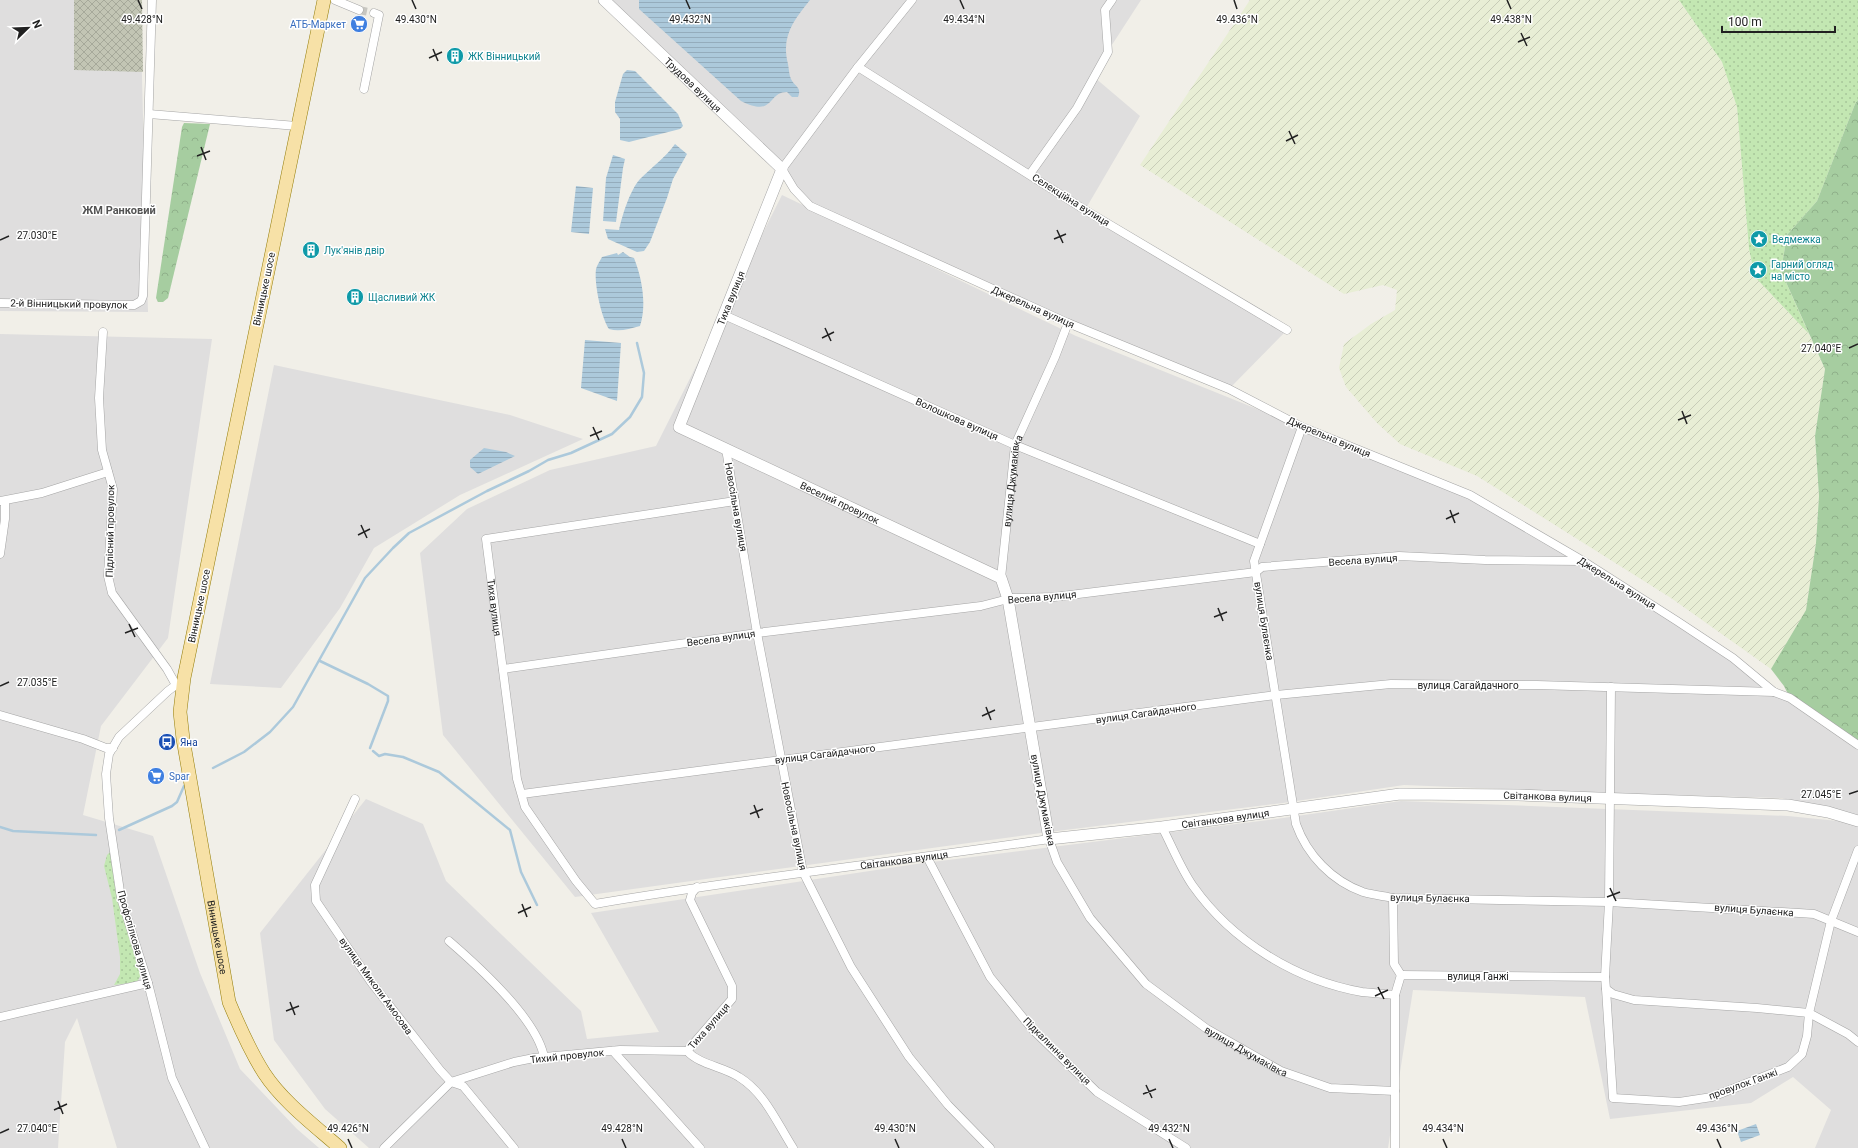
<svg xmlns="http://www.w3.org/2000/svg" width="1858" height="1148" font-family="Roboto,sans-serif">
  <style>
    .residential { fill: #dfdede }
    .construction { fill: url(#construction-cross-hatch) }
    .farmland { fill: url(#farmland-furrows) }
    .grass { fill: url(#grass-dots) }
    .forest { fill: url(#forest-crowns) }
    .water { fill: url(#water-rules) }
    .lines { fill: none; stroke-linecap: round; stroke-linejoin: round }
    .stream { stroke: #acc9db; stroke-width: 2.5 }
    .minor-tunnel { stroke: #c7c6c0; stroke-width: 8; stroke-dasharray: 8 4; stroke-linecap: butt }
    .minor-casing { stroke: #a5a5a5; stroke-width: 9 }
    .tertiary-casing { stroke: #a5a5a5; stroke-width: 12 }
    .primary-casing { stroke: #947d09; stroke-width: 14 }
    .minor { stroke: #fff; stroke-width: 8 }
    .tertiary { stroke: #fff; stroke-width: 11 }
    .primary { stroke: #f7e1a7; stroke-width: 13 }
    .ticks { fill: none; stroke: #212121; stroke-width: 1.5 }
    .labels { text-anchor: middle; dominant-baseline: central; stroke-width: 3; stroke-linejoin: round; paint-order: stroke }
    .shop-label { font-size: 10px; fill: #366cbe; stroke: #fff; text-anchor: end }
    .culture-label { font-size: 10px; fill: #0d838f; stroke: #fff; text-anchor: start }
    .street-label { font-size: 10px; fill: #212121; stroke: #fff }
    .transit-label { font-size: 10px; fill: #164399; stroke: #fff; text-anchor: start }
    .neighbourhood-label { font-size: 11px; font-weight: bold; fill: #545454; stroke: #fff }
    .ticks-label { font-size: 10px; text-anchor: middle; fill: #212121; stroke: #fff; stroke-width: 3; stroke-linejoin: round; paint-order: stroke }
  </style>
  <defs>
    <pattern id="construction-cross-hatch" width="8" height="8" patternUnits="userSpaceOnUse"><rect width="8" height="8" fill="#c2c5b4"/><path d="M0 0l8 8M0 8l8-8" fill="none" stroke="#a6a99a"/></pattern>
    <pattern id="farmland-furrows" width="10" height="10" patternUnits="userSpaceOnUse"><rect width="10" height="10" fill="#e8eed5"/><path d="M-1 1l2-2M0 10L10 0M9 11l2-2" fill="none" stroke="#c7ccb7"/></pattern>
    <pattern id="grass-dots" width="8" height="8" patternUnits="userSpaceOnUse"><rect width="8" height="8" fill="#c3e7b2"/><path d="M2 2h.1M6 6h.1" fill="none" stroke="#a7c699" stroke-width="1.8" stroke-linecap="round"/></pattern>
    <pattern id="forest-crowns" width="20" height="18" patternUnits="userSpaceOnUse"><rect width="20" height="18" fill="#a6cda0"/><path d="M2 6a3 3 0 1 1 6 0M12 15a3 3 0 1 1 6 0" fill="none" stroke="#8fb08a"/></pattern>
    <pattern id="water-rules" width="6" height="5" patternUnits="userSpaceOnUse"><rect width="6" height="5" fill="#acc9db"/><path d="M0 2.5h6" fill="none" stroke="#94acbc"/></pattern>
  </defs>
  <rect width="100%" height="100%" fill="#f1efe8"/>
  <g class="residential">
    <polygon points="0,0 140,0 148,312 0,311"/>
    <polygon points="604,0 1141,0 1108,51 1094,77 1140,116 1085,210 1287,330 1229,389 810,206 782,169"/>
    <polygon points="782,195 1076,336 1470,495 1677,621 1774,692 1858,745 1858,821 1782,798 1598,793 1404,785 1283,803 1041,833 575,897 443,735 420,553 467,509 550,470 656,446"/>
    <polygon points="0,334 212,339 168,638 101,726 83,815 153,836 200,973 240,1069 297,1129 319,1148 117,1148 77,1018 65,1042 58,1148 0,1148"/>
    <polygon points="274,365 510,415 583,439 460,495 374,548 340,608 281,688 210,684"/>
    <polygon points="366,799 423,824 446,881 581,1011 587,1039 659,1032 591,913 916,864 1276,819 1401,801 1788,816 1858,823 1858,1148 1815,1148 1831,1110 1793,1077 1751,1103 1610,1119 1585,997 1413,990 1388,1148 369,1148 325,1109 274,1040 260,933"/>
  </g>
  <polygon class="construction" points="74,0 142,0 143,72 74,70"/>
  <polygon class="farmland" points="1250,0 1679,0 1722,62 1737,107 1749,249 1755,277 1809,334 1825,369 1815,436 1819,496 1816,543 1806,610 1771,669 1671,598 1477,476 1400,444 1377,423 1346,387 1339,368 1344,344 1371,324 1395,310 1397,290 1383,285 1344,294 1140,165"/>
  <g class="grass">
    <polygon points="1679,0 1858,0 1858,100 1855,104 1817,201 1787,235 1781,271 1809,334 1755,277 1749,249 1737,107 1722,62"/>
    <polygon points="111,851 116,893 142,973 137,982 114,985 120,974 120,957 112,898 104,866 107,855"/>
  </g>
  <g class="forest">
    <polygon points="1858,100 1858,745 1790,698 1784,686 1771,669 1806,610 1816,543 1819,496 1815,436 1825,369 1781,271 1787,235 1817,201 1855,104"/>
    <polygon points="184,123 210,124 168,298 163,302 158,302 156,298 182,127"/>
  </g>
  <g class="water">
    <path d="M639 0H810C793 21 781 37 788 64 789 69 789 75 791 79 795 87 802 87 798 97H792L787 92C767 92 775 118 741 101L639 9Z"/>
    <polygon points="627,70 635,71 678,114 683,126 680,129 629,142 620,140 620,119 615,112 615,102 623,74"/>
    <path d="M675 144 687 154 673 179 667 198 650 242 644 251 637 252 608 239 605 229 619 230C622 216 630 190 640 179 652 167 665 158 675 144Z"/>
    <polygon points="613,155 625,159 623,168 616,222 603,221 606,178"/>
    <polygon points="576,186 593,188 589,234 571,232"/>
    <path d="M623 252 630 257 634 258C642 278 647 305 640 326 629 329 619 332 609 329 601 317 594 283 596 269 597 265 600 261 602 257L617 253 618 255Z"/>
    <polygon points="585,340 621,343 617,401 581,388"/>
    <polygon points="484,448 506,452 515,456 478,474 470,467 470,460"/>
    <polygon points="1756,1124 1760,1135 1741,1142 1737,1131"/>
  </g>
  <g class="lines">
    <g class="stream">
      <polyline points="320,661 368,684 388,696 388,701 370,748"/>
      <polyline points="373,751 379,756 385,754 403,757 439,772 510,830 521,872 537,905"/>
      <polyline points="213,768 244,752 270,732 293,707 365,578 393,548 409,533 487,491 529,471 548,460 571,453 612,434 630,417 642,397 644,373 637,343"/>
      <polyline points="0,827 13,831 96,835"/>
      <polyline points="119,830 172,806 177,802 184,786"/>
    </g>
    <polyline class="minor-tunnel" points="359,10 374,13"/>
    <defs>
      <g id="minor">
        <polyline points="335,0 359,10"/>
        <polyline points="912,0 858,67 782,169 794,189 810,206 1068,323 1229,389 1302,427 1470,495 1583,561 1677,621 1733,658 1774,692 1790,698 1858,745"/>
        <polyline points="858,67 1085,210 1287,330"/>
        <polyline points="364,89 379,15 374,13"/>
        <polyline points="149,114 297,126"/>
        <polyline points="1030,174 1077,108 1108,52 1105,10 1112,0"/>
        <polyline points="0,303 134,305 141,301 143,296 152,0"/>
        <polyline points="724,315 1015,445 1260,544"/>
        <polyline points="103,332 99,398 102,450 113,489 108,576 112,593 167,669 176,685"/>
        <path d="M1302 427 1254 561 1296 824C1307 855 1332 881 1363 892 1373 895 1384 896 1393 898L1609 902 1799 913 1814 914 1858 932"/>
        <polyline points="726,449 757,633 803,872 851,967 909,1057 948,1105 990,1148"/>
        <polyline points="0,501 42,493 108,472"/>
        <path id="s1" d="M735 501 486 539 517 779 525 807 576 881 595 904C745 878 897 862 1049 839L1057 862 1090 918 1146 984 1207 1029 1281 1071 1330 1088 1395 1091"/>
        <polyline points="0,554 5,519 5,501"/>
        <path id="s2" d="M1001 578 1015 445 1055 357 1068 323"/>
        <polyline points="503,669 757,633 981,606 1012,598 1054,597 1256,572 1262,567 1399,556 1485,560 1582,561"/>
        <polyline points="183,686 176,685 168,691 119,737 109,754 106,774 109,818 121,898 148,983 172,1078 205,1148"/>
        <polyline points="0,715 83,739 106,748 113,748"/>
        <polyline points="522,794 1276,695 1391,684 1537,685 1774,692"/>
        <polyline points="355,799 315,885 316,901 371,982 440,1070 451,1082 463,1086 514,1148"/>
        <path d="M1162 827C1172 846 1181 869 1193 886 1232 941 1295 980 1362 992 1373 993 1384 994 1395 995L1401 975 1605 977 1606 989 1613 994 1634 1000 1757 1008 1809 1013 1848 1034 1858 1042"/>
        <polyline points="927,857 990,977 1033,1030 1097,1092 1186,1148"/>
        <path d="M697 887 692 893 690 900 732 986V999L687 1051C700 1065 722 1066 739 1077 765 1093 777 1123 793 1148"/>
        <polyline points="1393,898 1394,964 1401,975"/>
        <path d="M449 941C478 966 537 1019 544 1057"/>
        <polyline points="1605,977 1609,902 1611,687"/>
        <polyline points="1606,989 1613,1098 1679,1102 1712,1097 1788,1067 1802,1054 1807,1036 1809,1013 1831,921 1858,850"/>
        <polyline points="0,1017 148,983"/>
        <polyline points="613,1051 700,1148"/>
        <polyline points="384,1148 451,1082 514,1062 534,1058 620,1050 687,1051"/>
        <polyline points="1395,1148 1395,995"/>
      </g>
      <g id="tertiary">
        <path id="s3" d="M604 0 782 169 679 427 1001 578 1008 599 1049 839 1162 827 1400 794 1518 795 1788 805 1828 812 1858 821"/>
      </g>
      <g id="primary">
        <path id="s4" d="M324 0 184 678 180 712 183 739 229 1002C239 1026 250 1051 264 1073 283 1102 314 1125 340 1148"/>
      </g>
    </defs>
    <use href="#minor" class="minor-casing"/>
    <use href="#tertiary" class="tertiary-casing"/>
    <use href="#primary" class="primary-casing"/>
    <use href="#minor" class="minor"/>
    <use href="#tertiary" class="tertiary"/>
    <use href="#primary" class="primary"/>
  </g>
  <path class="ticks" d="M138 0 142 9M412 0 416 9M686 0 690 9M960 0 964 9M1234 0 1237 9M1507 0 1511 9M1521 33 1527 46M1518 42 1530 37M433 49 438 61M429 58 442 52M1289 131 1295 144M1286 141 1298 135M201 147 206 160M197 156 210 151M1057 230 1063 243M1054 239 1066 234M0 240 9 236M825 328 831 341M822 338 834 332M1849 348 1858 344M1682 411 1687 424M1678 420 1691 415M593 427 599 440M590 436 602 431M1450 510 1455 523M1446 519 1459 513M361 525 367 538M358 535 370 529M1218 608 1223 621M1214 617 1227 612M129 624 135 637M125 633 138 628M0 686 9 682M986 707 991 720M982 716 995 710M1849 794 1858 791M754 805 759 818M750 814 763 809M1610 888 1616 901M1607 897 1620 892M522 904 527 917M518 913 531 907M1378 987 1384 999M1375 996 1388 990M290 1002 295 1015M286 1011 299 1006M1146 1085 1152 1098M1143 1094 1156 1089M58 1101 63 1114M54 1110 67 1104M0 1133 9 1129M348 1139 352 1148M622 1139 626 1148M895 1139 899 1148M1169 1139 1173 1148M1443 1139 1447 1148M1717 1139 1721 1148"/>
  <defs>
    <symbol id="supermarket-disc" viewBox="-11 -11 22 22"><circle r="9.5" fill="#3f7fe0" stroke="#fff"/><path d="M-6-5.5h2.5l.6 2H6L4.5 2H-2.5L-4.4-4H-6ZM-1.5 3.2a1.3 1.3 0 1 0 .1 0ZM3 3.2a1.3 1.3 0 1 0 .1 0Z" fill="#fff"/></symbol>
    <symbol id="building-disc" viewBox="-11 -11 22 22"><circle r="9.5" fill="#0f9aa8" stroke="#fff"/><path d="M-4-6H4V6H1V3H-1V6H-4ZM-2.5-4.3h1.7v1.8h-1.7ZM.8-4.3h1.7v1.8H.8ZM-2.5-1h1.7V.8h-1.7ZM.8-1h1.7V.8H.8Z" fill="#fff"/></symbol>
    <symbol id="sight-disc" viewBox="-11 -11 22 22"><circle r="9.5" fill="#0f9aa8" stroke="#fff"/><path d="M0-6L1.8-2.2L6-1.7L2.9 1.2L3.7 5.4L0 3.3L-3.7 5.4L-2.9 1.2L-6-1.7L-1.8-2.2Z" fill="#fff"/></symbol>
    <symbol id="bus-disc" viewBox="-11 -11 22 22"><circle r="9.5" fill="#1a4fb4" stroke="#fff"/><path d="M-5-6H5V4H4V6H2V4H-2V6H-4V4H-5ZM-3.5-4V0h7V-4ZM-3.5 1.2v1.5H-2V1.2ZM2 1.2v1.5H3.5V1.2Z" fill="#fff"/></symbol>
  </defs>
  <g fill-rule="evenodd">
    <use href="#supermarket-disc" x="349" y="14" width="20" height="20"/>
    <use href="#building-disc" x="445" y="46" width="20" height="20"/>
    <use href="#sight-disc" x="1749" y="229" width="20" height="20"/>
    <use href="#building-disc" x="301" y="240" width="20" height="20"/>
    <use href="#sight-disc" x="1748" y="260" width="20" height="20"/>
    <use href="#building-disc" x="345" y="287" width="20" height="20"/>
    <use href="#bus-disc" x="157" y="732" width="20" height="20"/>
    <use href="#supermarket-disc" x="146" y="766" width="20" height="20"/>
  </g>
  <g class="labels">
    <g class="shop-label">
      <text x="346" y="24">АТБ-Маркет</text>
      <text x="169" y="776" text-anchor="start">Spar</text>
    </g>
    <g class="culture-label">
      <text x="468" y="56">ЖК Вінницький</text>
      <text x="1772" y="239">Ведмежка</text>
      <text x="324" y="250">Лук'янів двір</text>
      <text x="1771" y="264">Гарний огляд<tspan x="1771" dy="12">на місто</tspan></text>
      <text x="368" y="297">Щасливий ЖК</text>
    </g>
    <g class="street-label">
      <text stroke="none"><textPath href="#s3" startOffset="123">Трудова вулиця</textPath></text>
      <text transform="translate(1071 200) rotate(32)">Селекційна вулиця</text>
      <text transform="translate(264 289) rotate(-78)">Вінницьке шосе</text>
      <text transform="translate(731 298) rotate(-68)">Тиха вулиця</text>
      <text transform="translate(69 304) rotate(1)">2-й Вінницький провулок</text>
      <text transform="translate(1033 307) rotate(24)">Джерельна вулиця</text>
      <text transform="translate(957 419) rotate(24)">Волошкова вулиця</text>
      <text transform="translate(1329 437) rotate(23)">Джерельна вулиця</text>
      <text stroke="none"><textPath href="#s2" startOffset="98">вулиця Джумаківка</textPath></text>
      <text stroke="none"><textPath href="#s3" startOffset="701">Веселий провулок</textPath></text>
      <text transform="translate(736 507) rotate(80)">Новосільна вулиця</text>
      <text transform="translate(110 531) rotate(-89)">Підлісний провулок</text>
      <text transform="translate(1363 560) rotate(-4)">Весела вулиця</text>
      <text transform="translate(1617 583) rotate(32)">Джерельна вулиця</text>
      <text transform="translate(1042 597) rotate(-5)">Весела вулиця</text>
      <text transform="translate(199 606) rotate(-78)">Вінницьке шосе</text>
      <text stroke="none"><textPath href="#s1" startOffset="321">Тиха вулиця</textPath></text>
      <text transform="translate(1264 621) rotate(81)">вулиця Булаєнка</text>
      <text transform="translate(721 638) rotate(-8)">Весела вулиця</text>
      <text x="1468" y="685">вулиця Сагайдачного</text>
      <text transform="translate(1146 713) rotate(-8)">вулиця Сагайдачного</text>
      <text transform="translate(825 754) rotate(-7)">вулиця Сагайдачного</text>
      <text stroke="none"><textPath href="#s3" startOffset="1646">Світанкова вулиця</textPath></text>
      <text transform="translate(1043 800) rotate(79)">вулиця Джумаківка</text>
      <text stroke="none"><textPath href="#s3" startOffset="1322">Світанкова вулиця</textPath></text>
      <text transform="translate(794 826) rotate(78)">Новосільна вулиця</text>
      <text stroke="none"><textPath href="#s1" startOffset="955">Світанкова вулиця</textPath></text>
      <text transform="translate(1430 898) rotate(1)">вулиця Булаєнка</text>
      <text transform="translate(1754 910) rotate(4)">вулиця Булаєнка</text>
      <text stroke="none"><textPath href="#s4" startOffset="955">Вінницьке шосе</textPath></text>
      <text transform="translate(135 940) rotate(74)">Профспілкова вулиця</text>
      <text x="1478" y="976">вулиця Ганжі</text>
      <text transform="translate(376 986) rotate(54)">вулиця Миколи Амосова</text>
      <text transform="translate(709 1026) rotate(-49)">Тиха вулиця</text>
      <text stroke="none"><textPath href="#s1" startOffset="1398">вулиця Джумаківка</textPath></text>
      <text transform="translate(1057 1051) rotate(45)">Підкалинна вулиця</text>
      <text transform="translate(567 1056) rotate(-6)">Тихий провулок</text>
      <text transform="translate(1743 1084) rotate(-20)">провулок Ганжі</text>
    </g>
    <g class="transit-label">
      <text x="180" y="742">Яна</text>
    </g>
    <g class="neighbourhood-label">
      <text x="119" y="210">ЖМ Ранковий</text>
    </g>
  </g>
  <g class="ticks-label">
    <text x="142" y="23">49.428°N</text>
    <text x="416" y="23">49.430°N</text>
    <text x="690" y="23">49.432°N</text>
    <text x="964" y="23">49.434°N</text>
    <text x="1237" y="23">49.436°N</text>
    <text x="1511" y="23">49.438°N</text>
    <text x="37" y="239">27.030°E</text>
    <text x="1821" y="352">27.040°E</text>
    <text x="37" y="686">27.035°E</text>
    <text x="1821" y="798">27.045°E</text>
    <text x="348" y="1132">49.426°N</text>
    <text x="622" y="1132">49.428°N</text>
    <text x="895" y="1132">49.430°N</text>
    <text x="1169" y="1132">49.432°N</text>
    <text x="1443" y="1132">49.434°N</text>
    <text x="1717" y="1132">49.436°N</text>
    <text x="37" y="1132">27.040°E</text>
  </g>
  <g transform="translate(28 28) rotate(67)" stroke="#ffffff" stroke-width="3" paint-order="stroke">
  <path d="M0-3L7 15L0 10L-7 15Z" fill="#212121"/>
  <text y="-6" font-size="11" font-weight="bold" text-anchor="middle" fill="#212121">N</text>
  </g>
  <path d="M1722 26v6h113v-6" fill="none" stroke="#212121" stroke-width="2"/>
  <text x="1728" y="26" font-size="12" fill="#212121" stroke="#ffffff" stroke-width="3" paint-order="stroke">100 m</text>
</svg>
